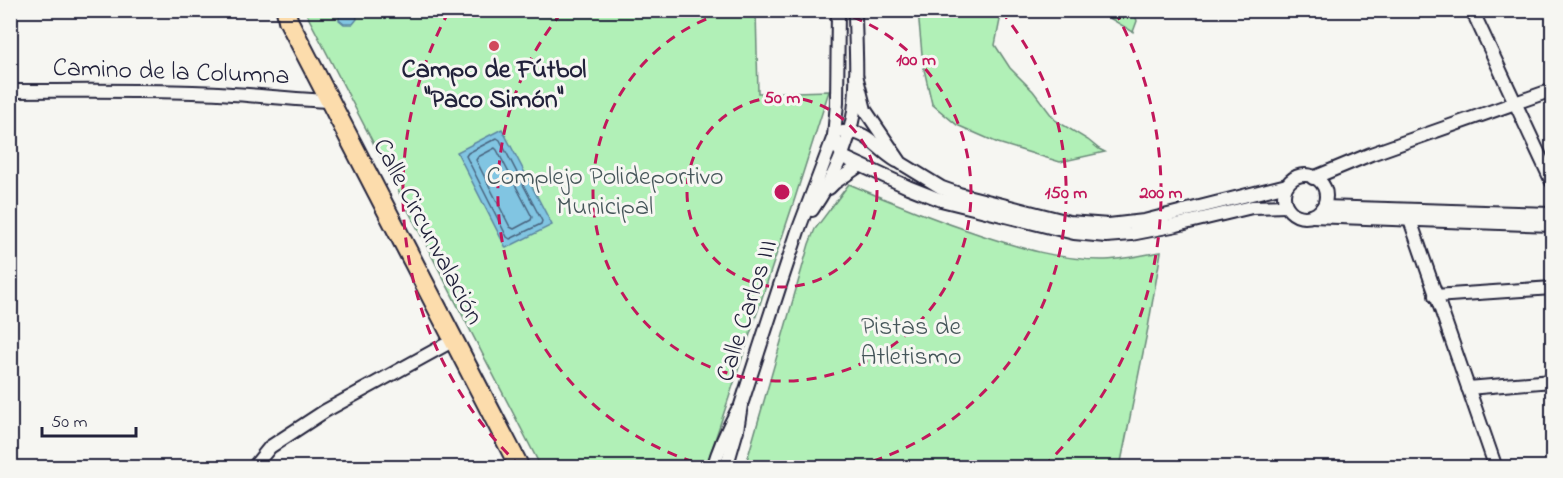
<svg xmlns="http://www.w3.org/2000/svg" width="1563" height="478" font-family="'Indie Flower',sans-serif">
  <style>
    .green { fill: #b1f0b7; stroke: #6a8979; stroke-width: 1.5 }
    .water { fill: #81c5e2; stroke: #5b849f; stroke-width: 1.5 }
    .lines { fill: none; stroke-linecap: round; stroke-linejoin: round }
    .shore { stroke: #48637e; stroke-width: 1.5 }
    .street-casing { stroke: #22223b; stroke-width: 16 }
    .primary-casing { stroke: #22223b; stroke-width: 22 }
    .street { stroke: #f6f6f2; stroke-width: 12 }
    .primary { stroke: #fcdcac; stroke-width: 18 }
    .ring { fill: none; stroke: #c2185b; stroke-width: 3; stroke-dasharray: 10 8 }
    .poi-dot { fill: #d1495b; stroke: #f6f6f2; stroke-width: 2 }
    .labels { text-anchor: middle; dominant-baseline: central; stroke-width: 6; stroke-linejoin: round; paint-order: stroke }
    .poi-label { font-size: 26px; font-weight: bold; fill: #22223b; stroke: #f6f6f2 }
    .street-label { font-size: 26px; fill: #22223b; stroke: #f6f6f2 }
    .park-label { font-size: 26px; fill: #46565a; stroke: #f6f6f2 }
    .centre { fill: #c2185b; stroke: #f6f6f2; stroke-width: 3 }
    .ring-label { font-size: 18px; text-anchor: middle; font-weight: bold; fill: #c2185b; stroke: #f6f6f2; stroke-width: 6; stroke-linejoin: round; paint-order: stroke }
  </style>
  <rect width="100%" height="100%" fill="#f6f6f2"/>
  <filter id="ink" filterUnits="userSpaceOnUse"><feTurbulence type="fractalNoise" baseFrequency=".0167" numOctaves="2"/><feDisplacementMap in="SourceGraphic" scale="12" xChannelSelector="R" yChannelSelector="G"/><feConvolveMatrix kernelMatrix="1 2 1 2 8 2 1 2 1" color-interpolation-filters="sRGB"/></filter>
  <g filter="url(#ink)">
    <g class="green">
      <polygon points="305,11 756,11 758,93 829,91 795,198 706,467 541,467"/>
      <polygon points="918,11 994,11 1000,20 995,45 1010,68 1033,91 1055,120 1088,140 1099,149 1105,152 1060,162 998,143 957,125 932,104 923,65"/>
      <polygon points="1103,11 1134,11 1137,21 1133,32 1106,16"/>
      <path d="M849 184C893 203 936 220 981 235 1020 248 1061 260 1102 260 1122 260 1141 255 1161 252L1148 328 1120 467H745L809 244 815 229Z"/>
    </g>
    <g class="water">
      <polygon points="340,11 356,11 357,19 353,24 344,24 339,20"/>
      <polygon points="502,129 552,225 506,248 457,152"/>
    </g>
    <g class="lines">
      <g class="shore">
        <polygon points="497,138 500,140 542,221 541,224 510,239 507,237 466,156 468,153"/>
        <polygon points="495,148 497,150 532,217 531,220 514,229 510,227 476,160 478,157"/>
      </g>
      <defs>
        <g id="street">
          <polyline points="1472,10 1552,182"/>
          <polyline points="856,75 865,110 901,163 942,188 959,194 1069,222 1109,225 1144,221 1287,185"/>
          <path d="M10 91C71 91 132 90 193 92 239 93 284 99 330 101"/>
          <path d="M843 132C869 130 876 149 897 161"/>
          <polyline points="834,136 838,148 845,158 908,187 941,200 1074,233 1106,236 1131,234 1177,225 1252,207 1286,206"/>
          <circle cx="1305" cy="196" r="21"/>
          <polyline points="1313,178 1371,154 1552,90"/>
          <polyline points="829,188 834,183 859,166"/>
          <polyline points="1323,207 1552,214"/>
          <path d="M812 210C831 182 847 150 853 117 859 85 855 43 855 10"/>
          <polyline points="1312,216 1552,225"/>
          <polyline points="1410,220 1496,468"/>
          <polyline points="1435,296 1552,288"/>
          <polyline points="1468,388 1552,381"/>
          <polyline points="253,468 270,447 325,411 454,340"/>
          <path d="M713 468C719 447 727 430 737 411"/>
          <polyline points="726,468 737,430 741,405 781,282 798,231 834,136 837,103 838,10"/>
        </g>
        <polyline id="primary" points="286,10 288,20 520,468"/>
      </defs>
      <use href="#street" class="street-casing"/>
      <use href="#primary" class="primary-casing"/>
      <use href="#street" class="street"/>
      <use href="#primary" class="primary"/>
    </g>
  </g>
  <g class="ring">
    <circle cx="782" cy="192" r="95"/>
    <path d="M836 11A189 189 0 1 1 728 11"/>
    <path d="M711 467A284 284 0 0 1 563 11M1001 11A284 284 0 0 1 853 467"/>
    <path d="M521 467A379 379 0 0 1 449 11M1115 11A379 379 0 0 1 1043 467"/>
  </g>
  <circle class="poi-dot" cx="494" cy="46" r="6"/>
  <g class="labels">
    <g class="poi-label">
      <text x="494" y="71">Campo de Fútbol<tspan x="494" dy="30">"Paco Simón"</tspan></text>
    </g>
    <g class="street-label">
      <text transform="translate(171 73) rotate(2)">Camino de la Columna</text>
      <text transform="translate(427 232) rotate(62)">Calle Circunvalación</text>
      <text transform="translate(748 311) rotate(-72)">Calle Carlos III</text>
    </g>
    <g class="park-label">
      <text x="605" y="178">Complejo Polideportivo<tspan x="605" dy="30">Municipal</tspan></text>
      <text x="911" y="328">Pistas de<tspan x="911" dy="30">Atletismo</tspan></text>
    </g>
  </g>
  <circle cx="782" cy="192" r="9" class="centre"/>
  <g class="ring-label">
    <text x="916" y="65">100 m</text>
    <text x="782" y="103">50 m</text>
    <text x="1066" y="198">150 m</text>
    <text x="1161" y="198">200 m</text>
  </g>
  <rect width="1563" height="478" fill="none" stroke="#f6f6f2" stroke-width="36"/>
  <rect x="18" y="18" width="1527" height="442" fill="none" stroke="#22223b" stroke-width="2" filter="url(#ink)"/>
  <path d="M42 427v9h94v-9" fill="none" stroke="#22223b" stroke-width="3"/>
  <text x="51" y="427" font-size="18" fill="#22223b" stroke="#f6f6f2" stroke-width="4.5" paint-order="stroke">50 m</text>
</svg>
